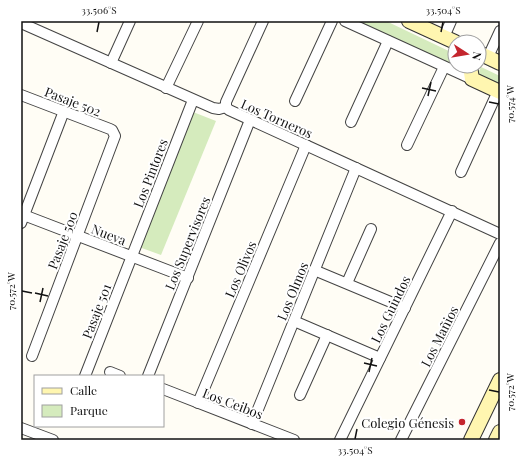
<svg xmlns="http://www.w3.org/2000/svg" width="521" height="461" font-family="'Playfair Display',serif">
  <style>
    .green { fill: #d5ebbd }
    .lines { fill: none; stroke-linecap: round; stroke-linejoin: round }
    .street-casing { stroke: #444; stroke-width: 12 }
    .secondary-casing { stroke: #333; stroke-width: 16 }
    .street { stroke: #fff; stroke-width: 10 }
    .secondary { stroke: #fff6b0; stroke-width: 14 }
    .ticks { fill: none; stroke: #111; stroke-width: 1.5 }
    .poi-dot { fill: #c4262e; stroke: #fff; stroke-width: 1.5 }
    .labels { text-anchor: middle; dominant-baseline: central; stroke-width: 4; stroke-linejoin: round; paint-order: stroke }
    .street-label { font-size: 13px; fill: #111; stroke: #fff }
    .poi-label { font-size: 13px; fill: #111; stroke: #fff; text-anchor: end }
    .neatline { fill: none; stroke: #111; stroke-width: 1.5 }
    .ticks-label { font-size: 10px; text-anchor: middle; fill: #111 }
  </style>
  <rect width="100%" height="100%" fill="#fffdf5"/>
  <g class="green">
    <polygon points="356,21 386,21 455,54 455,66 462,66 463,69 455,68"/>
    <polygon points="481,67 500,76 500,86 477,75"/>
    <polygon points="193,112 216,121 161,255 139,247"/>
  </g>
  <g class="lines">
    <defs>
      <g id="street">
        <polyline points="345,21 472,79"/>
        <polyline points="21,23 213,108 219,109 226,107"/>
        <polyline points="444,37 451,21"/>
        <polyline points="488,57 500,31"/>
        <polyline points="111,63 130,21"/>
        <polyline points="166,88 198,21"/>
        <polyline points="21,95 110,129 112,130 115,136 32,356"/>
        <polyline points="295,101 332,21"/>
        <polyline points="226,107 229,110 500,234"/>
        <polyline points="226,107 226,102 263,21"/>
        <polyline points="351,122 388,41"/>
        <polyline points="407,145 444,67"/>
        <polyline points="461,172 498,91"/>
        <polyline points="21,214 188,278"/>
        <polyline points="21,223 64,111"/>
        <polyline points="314,270 405,308"/>
        <polyline points="347,283 371,229"/>
        <polyline points="294,321 380,358"/>
        <polyline points="110,372 120,376"/>
        <polyline points="85,376 193,100"/>
        <polyline points="148,376 250,120"/>
        <polyline points="163,389 294,440"/>
        <polyline points="300,395 327,335"/>
        <polyline points="198,403 306,145"/>
        <polyline points="252,424 356,168"/>
        <polyline points="21,428 53,440"/>
        <polyline points="340,440 452,211"/>
        <polyline points="401,440 500,243"/>
      </g>
      <g id="secondary">
        <polyline points="409,21 455,42"/>
        <polyline points="479,53 500,63"/>
        <polyline points="470,66 472,79 500,92"/>
        <polyline points="471,440 500,380"/>
        <polyline points="496,440 500,432"/>
      </g>
    </defs>
    <use href="#street" class="street-casing"/>
    <use href="#secondary" class="secondary-casing"/>
    <use href="#street" class="street"/>
    <use href="#secondary" class="secondary"/>
  </g>
  <path class="ticks" d="M97 32 99 22M441 32 443 22M422 88 436 91M428 96 431 82M489 102 499 104M22 291 32 293M35 293 48 296M40 302 43 288M364 363 377 366M369 372 372 358M489 390 499 392M355 439 357 429"/>
  <circle class="poi-dot" cx="462" cy="422" r="4"/>
  <g class="labels">
    <g class="street-label">
      <text transform="translate(73 101) rotate(21)">Pasaje 502</text>
      <text transform="translate(277 118) rotate(24)">Los Torneros</text>
      <text transform="translate(150 173) rotate(-69)">Los Pintores</text>
      <text transform="translate(109 234) rotate(21)">Nueva</text>
      <text transform="translate(62 240) rotate(-69)">Pasaje 500</text>
      <text transform="translate(187 243) rotate(-68)">Los Supervisores</text>
      <text transform="translate(240 269) rotate(-67)">Los Olivos</text>
      <text transform="translate(292 291) rotate(-68)">Los Olmos</text>
      <text transform="translate(390 309) rotate(-64)">Los Guindos</text>
      <text transform="translate(96 311) rotate(-69)">Pasaje 501</text>
      <text transform="translate(439 336) rotate(-63)">Los Mañios</text>
      <text transform="translate(233 403) rotate(21)">Los Ceibos</text>
    </g>
    <g class="poi-label">
      <text x="454" y="422">Colegio Génesis</text>
    </g>
  </g>
  <rect width="521" height="461" fill="none" stroke="#ffffff" stroke-width="44"/>
  <rect x="34" y="375" width="130" height="52" fill="#ffffff" stroke="#a0a0a0"/>
  <rect x="42" y="388" width="20" height="6" fill="#fff6b0" stroke="#a0a0a0"/>
  <text x="70" y="395" font-size="12" fill="#111111">Calle</text>
  <rect x="42" y="405" width="20" height="12" fill="#d5ebbd" stroke="#a0a0a0"/>
  <text x="70" y="415" font-size="12" fill="#111111">Parque</text>
  <g transform="translate(467 54) rotate(102)"><circle r="19" fill="#ffffff" stroke="#a0a0a0"/>
  <path d="M0-3L7 15L0 10L-7 15Z" fill="#c4262e"/>
  <text y="-6" font-size="11" font-weight="bold" text-anchor="middle" fill="#111111">N</text>
  </g>
  <rect x="22" y="22" width="477" height="417" class="neatline"/>
  <g class="ticks-label">
    <text x="99" y="14">33.506°S</text>
    <text x="443" y="14">33.504°S</text>
    <text transform="translate(510 104) rotate(-90)" y="4">70.574°W</text>
    <text transform="translate(11 291) rotate(-90)" y="4">70.572°W</text>
    <text transform="translate(510 392) rotate(-90)" y="4">70.572°W</text>
    <text x="355" y="454">33.504°S</text>
  </g>
</svg>
